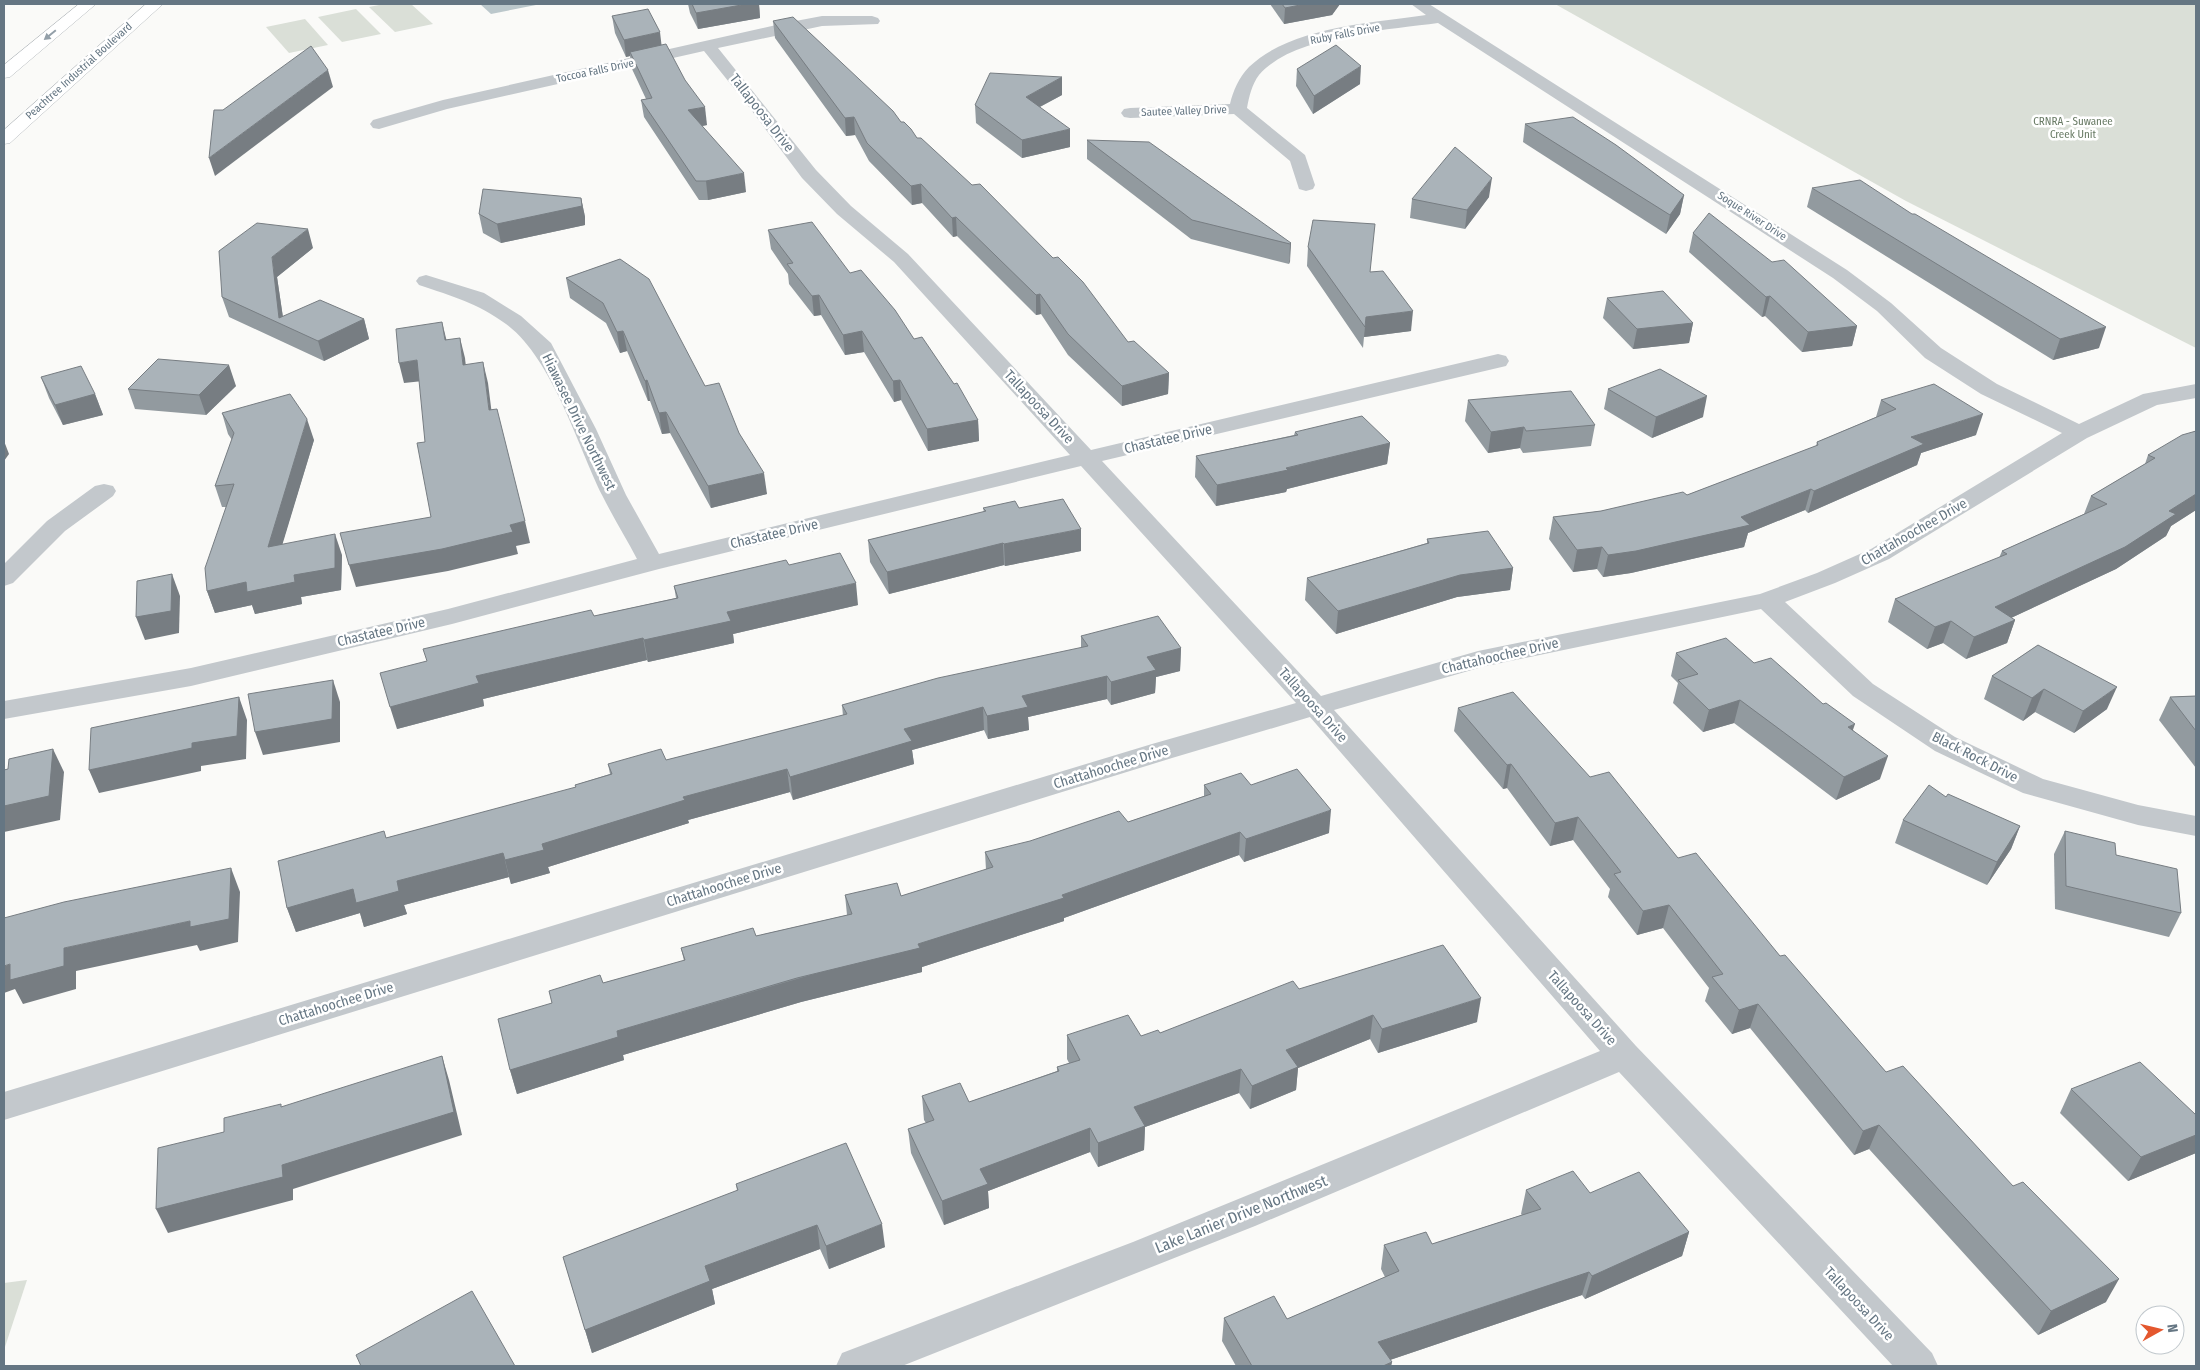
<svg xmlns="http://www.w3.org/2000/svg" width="2200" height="1370" font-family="'Fira Sans Condensed',sans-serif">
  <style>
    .green { fill: #dadfd7 }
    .water { fill: #bbc7cb }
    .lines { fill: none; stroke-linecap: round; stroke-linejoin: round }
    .trunk-casing { stroke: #b4b9bd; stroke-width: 1 }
    .minor { fill: #c3c8cc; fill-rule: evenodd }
    .trunk { fill: #fff; fill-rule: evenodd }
    .wall { fill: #929a9f }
    .shaded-wall { fill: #777d82 }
    .building { fill: #aab3b9; stroke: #777d82 }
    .oneway { fill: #939fa8 }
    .labels { text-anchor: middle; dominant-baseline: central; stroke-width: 5; stroke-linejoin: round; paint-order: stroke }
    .far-street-label { font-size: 11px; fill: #657683; stroke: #fff }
    .far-park-label { font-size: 11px; fill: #687a64; stroke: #fff }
    .street-label { font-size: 14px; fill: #657683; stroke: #fff }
    .near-street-label { font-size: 16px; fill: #657683; stroke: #fff }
  </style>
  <rect width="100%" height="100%" fill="#fafaf8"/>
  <g class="green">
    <polygon points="384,4 411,4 433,24 395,32 369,7"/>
    <polygon points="1555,4 2196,4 2196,348 1906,201"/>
    <polygon points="356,9 381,34 342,42 318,17"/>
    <polygon points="305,19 328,45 289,53 266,27"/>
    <polygon points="27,1280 4,1350 4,1283"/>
  </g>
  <polygon class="water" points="480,4 541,4 491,14"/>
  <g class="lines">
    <defs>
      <g id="trunk">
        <polygon points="79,4 96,4 10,77 4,78 4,65"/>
        <polygon points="146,4 163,4 10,143 4,144 4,130"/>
      </g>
    </defs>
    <use href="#trunk" class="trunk-casing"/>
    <g class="minor">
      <path d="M1411 4H1429L1847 270 1891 303 1941 348 1997 384 2079 424 2143 394 2196 384V398L2157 405 2087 438 1889 559 1835 583 1785 602 1873 684 1955 737 2043 779 2138 805 2196 816V836L2138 825 2023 793 1935 751 1853 696 1761 609 1482 667 1334 710 1636 1046 1932 1353 1938 1366H1893L1619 1072 1255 1226 902 1366H836L842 1353 1133 1242 1600 1051 1310 717 1172 758 4 1120V1092L1152 744 1296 703 1081 466 659 569 452 624 191 686 4 719V701L191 668 448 609 637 559C626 538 613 517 602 495 577 444 552 358 506 324 477 303 452 296 419 285L416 281 419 277 426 275 484 293 521 316 551 343 596 429 626 495 659 554 1070 455 894 262 837 214 802 178 749 107 704 51 447 109 379 129 373 128 370 124 373 120 443 100 785 23 822 16H872L878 18 880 21 878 24 822 26 718 48 816 170 851 206 908 254 1091 450 1498 354 1506 356 1509 361 1506 366 1102 461 1321 696 1478 651 1760 594 1817 573 1871 549 2062 433 1981 394 1925 358 1877 311 1833 278 1438 23C1388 30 1293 35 1259 75 1252 84 1249 97 1247 108L1305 155 1315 185 1313 189 1306 191 1299 189 1290 161 1234 114 1130 118 1124 117 1121 113 1124 109 1130 108 1230 104C1233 91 1239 77 1249 67 1290 27 1372 23 1426 15Z"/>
      <polygon points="104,484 113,486 116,491 113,496 65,531 13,583 4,586 4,564 47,521 95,486"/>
    </g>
    <use href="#trunk" class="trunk"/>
  </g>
  <g class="wall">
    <polygon points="688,4 759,4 760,18 698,29 690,13"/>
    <polygon points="1270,4 1340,4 1332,15 1284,24"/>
    <polygon points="612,16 662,45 707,125 702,126 746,192 708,200 699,200 644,117 641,100 646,99 632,69 630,56 626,57 615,33"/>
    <polygon points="773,21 901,122 917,138 1128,342 1169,373 1168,394 1122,406 1068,355 1041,314 1036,315 957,236 953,237 922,203 912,205 869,161 855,135 846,136 775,38"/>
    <polygon points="1297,69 1360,84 1313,114 1296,86"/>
    <polygon points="1062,95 1040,107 1070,147 1022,158 976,123 975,105"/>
    <polygon points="1525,124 1684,195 1680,214 1666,234 1523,142"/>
    <polygon points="1087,140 1291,243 1289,264 1191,239 1087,159"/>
    <polygon points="1812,188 2099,348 2053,360 1807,207"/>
    <polygon points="1489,197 1465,229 1410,218 1412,199"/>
    <polygon points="581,198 585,217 585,225 501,243 483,233 479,214"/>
    <polygon points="768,230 850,273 914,339 978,420 979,441 928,451 901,400 894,402 864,352 845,355 821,315 814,316 789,284 788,274 771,249"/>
    <polygon points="1693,233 1772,262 1857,326 1852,346 1802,352 1765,316 1762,317 1689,252"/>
    <polygon points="1308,247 1370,272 1411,331 1364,337 1363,348 1307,266"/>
    <polygon points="313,248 277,277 283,317 364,319 369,339 324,361 229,317 222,297"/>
    <polygon points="620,259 705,386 739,433 767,494 711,508 670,433 662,434 650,401 648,401 627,351 620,353 606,323 570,298 566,278"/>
    <polygon points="1607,298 1693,323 1689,343 1633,349 1603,318"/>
    <polygon points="41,377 95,394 103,415 63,425 49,398"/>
    <polygon points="236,386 206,415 135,409 128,389"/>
    <polygon points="1608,389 1703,417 1652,438 1604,409"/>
    <polygon points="1468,400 1595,425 1591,446 1523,453 1520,448 1488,453 1465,421"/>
    <polygon points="1881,400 1976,435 1921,453 1917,465 1808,513 1805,510 1748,533 1744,547 1631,573 1603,577 1597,569 1573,572 1549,539 1553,517 1601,511 1687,495 1816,446 1817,442 1876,417"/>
    <polygon points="222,413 314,440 282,544 342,555 341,590 301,597 302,604 255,614 252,605 215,613 207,591 226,507 222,507 215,486 232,440 228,434"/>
    <polygon points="2196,431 2196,510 2171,526 2166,536 2116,569 2011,618 2015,620 2007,643 1966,659 1943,643 1927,649 1888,622 1895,599 1999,558 2002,551 2084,514 2091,496 2145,464 2148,455"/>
    <polygon points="1295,432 1390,443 1387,464 1287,489 1286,492 1216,506 1195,477 1196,456 1294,435"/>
    <polygon points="983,508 1019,508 1081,551 1005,566 1004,565 889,594 870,562 868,540 984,512"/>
    <polygon points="1427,539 1513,568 1510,590 1457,597 1336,634 1305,600 1307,578 1427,543"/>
    <polygon points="789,565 858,605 733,634 734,643 648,662 647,660 483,699 484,706 397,729 427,661 594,616 676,598 674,586"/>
    <polygon points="1081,636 1181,648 1180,671 1156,677 1155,693 1111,705 1107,699 1028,717 1029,730 988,739 984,730 912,750 914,764 793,800 790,792 688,820 689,823 548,867 550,873 511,884 509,877 404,905 407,914 364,927 360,913 296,932 287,908 386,838 576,788 575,785 610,774 608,764 666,760 843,716 842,705 1081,648"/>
    <polygon points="2038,645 2107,709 2074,733 2035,712 2023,721 1984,699 1992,676"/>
    <polygon points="1676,653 1754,663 1853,730 1880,779 1836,800 1734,723 1703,732 1673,703 1678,683 1671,676"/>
    <polygon points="2196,696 2196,768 2159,720 2170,697"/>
    <polygon points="1458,708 1590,777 1678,858 1780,956 1886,1072 2106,1302 2038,1335 1869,1149 1854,1155 1750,1028 1732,1034 1705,1001 1709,988 1663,928 1637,935 1608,897 1610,889 1573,840 1550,846 1507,788 1503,789 1454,731"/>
    <polygon points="1204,785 1251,785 1329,833 1244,862 1239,855 1064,918 1064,921 922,967 922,972 801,1002 623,1055 624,1060 517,1094 510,1070 552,1003 603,983 684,961 681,948 756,936 847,915 845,895 901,896 986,870 985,852 1128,822 1204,796"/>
    <polygon points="1946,797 2020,826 2011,849 1987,885 1895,843 1903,820"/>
    <polygon points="2065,831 2116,855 2181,913 2169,937 2055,909 2054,854"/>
    <polygon points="1299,989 1477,1022 1378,1053 1370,1039 1298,1068 1296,1090 1250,1109 1239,1093 1145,1127 1144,1150 1098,1167 1090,1152 988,1191 989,1208 944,1225 911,1153 908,1129 926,1123 924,1120 922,1096 969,1102 1057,1071 1057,1067 1069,1063 1067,1059 1067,1035 1141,1036 1160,1033"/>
    <polygon points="2071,1089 2196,1115 2196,1153 2128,1181 2060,1113"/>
    <polygon points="736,1184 885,1247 829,1269 820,1249 712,1289 715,1304 592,1353 563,1257 737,1191"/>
    <polygon points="1526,1190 1590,1193 1689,1232 1682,1256 1585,1299 1582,1295 1390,1360 1392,1362 1391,1366 1236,1366 1222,1341 1224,1318 1287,1319 1385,1277 1381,1269 1384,1245 1432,1244 1522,1215 1521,1214"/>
  </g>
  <g class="shaded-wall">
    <polygon points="747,4 759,4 760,18 698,29 696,13"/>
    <polygon points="1305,4 1340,4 1332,15 1284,24 1285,8"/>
    <polygon points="660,32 662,49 630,52 630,56 626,57 624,40"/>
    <polygon points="1361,66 1360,84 1313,114 1314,96"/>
    <polygon points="328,70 333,87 215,176 209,158"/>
    <polygon points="1062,77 1062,95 1026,114 1026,97"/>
    <polygon points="705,107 707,125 691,128 688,110"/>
    <polygon points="854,117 855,135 846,136 845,118"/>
    <polygon points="1070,129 1070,147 1022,158 1022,140"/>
    <polygon points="744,173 746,192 708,200 706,181"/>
    <polygon points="1492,178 1489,197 1465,229 1467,210"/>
    <polygon points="921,184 922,203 912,205 911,186"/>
    <polygon points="1684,195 1680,214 1666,234 1670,215"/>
    <polygon points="581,198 585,217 585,225 501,243 497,224"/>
    <polygon points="956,217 957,236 953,237 952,218"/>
    <polygon points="308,229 313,248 277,277 284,325 279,318 272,257"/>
    <polygon points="1291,243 1290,262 1289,264 1290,244"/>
    <polygon points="1040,294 1041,314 1036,315 1036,295"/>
    <polygon points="819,295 821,315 814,316 812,296"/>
    <polygon points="1770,296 1765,316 1762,317 1766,297"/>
    <polygon points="1413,311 1411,331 1364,337 1366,317"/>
    <polygon points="364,319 369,339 324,361 318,341"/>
    <polygon points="442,322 447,342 445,340"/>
    <polygon points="1693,323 1689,343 1633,349 1637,329"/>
    <polygon points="1857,326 1852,346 1802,352 1808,332"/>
    <polygon points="2106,327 2099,348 2053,360 2060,339"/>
    <polygon points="623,331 627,351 620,353 617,332"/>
    <polygon points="862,331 864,352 845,355 843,335"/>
    <polygon points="460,338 465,358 468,386 463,365"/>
    <polygon points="417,360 423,381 404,383 399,363"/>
    <polygon points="483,362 488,383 494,431 489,410"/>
    <polygon points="229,365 236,386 206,415 199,395"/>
    <polygon points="1169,373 1168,394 1122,406 1122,386"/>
    <polygon points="647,380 650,401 648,401 645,381"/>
    <polygon points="900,380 901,400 894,402 893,381"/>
    <polygon points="95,394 103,415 63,425 55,405"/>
    <polygon points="1707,396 1703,417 1652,438 1656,417"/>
    <polygon points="666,412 670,433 662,434 659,413"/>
    <polygon points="1983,414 1976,435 1921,453 1917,465 1808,513 1814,491 1911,437"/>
    <polygon points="307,419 314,440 275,569 268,547"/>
    <polygon points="978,420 979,441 928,451 927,429"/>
    <polygon points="1524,427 1520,448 1488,453 1491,432"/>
    <polygon points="4,441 9,454 4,461"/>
    <polygon points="1390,443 1387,464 1287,489 1286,492 1216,506 1217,485"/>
    <polygon points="764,473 767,494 711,508 708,486"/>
    <polygon points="1811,489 1805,510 1748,533 1744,547 1631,573 1603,577 1608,555 1741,517"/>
    <polygon points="2196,494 2196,510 2171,526 2166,536 2116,569 1987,629 1995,607 2169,511"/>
    <polygon points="525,521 530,543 516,546 518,554 448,571 356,587 349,565"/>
    <polygon points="1081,529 1081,551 1005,566 1004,544"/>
    <polygon points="335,534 342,555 341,590 301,597 302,604 255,614 252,605 215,613 207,591 246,582 294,575"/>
    <polygon points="1003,543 1004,565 889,594 887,572"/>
    <polygon points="1602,547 1597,569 1573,572 1577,550"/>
    <polygon points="1513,568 1510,590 1457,597 1336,634 1338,611 1460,575"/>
    <polygon points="172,574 180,596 179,633 145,640 136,617"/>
    <polygon points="856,583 858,605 733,634 734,643 648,662 644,640 727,612"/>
    <polygon points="2015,620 2007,643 1966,659 1974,637"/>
    <polygon points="1951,621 1943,643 1927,649 1935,627"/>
    <polygon points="643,638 647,660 483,699 484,706 397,729 390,707 476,676"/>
    <polygon points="1181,648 1180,671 1156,677 1155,693 1111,705 1111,682 1147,657"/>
    <polygon points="1107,676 1107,699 1028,717 1029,730 988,739 987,716 1022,696"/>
    <polygon points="333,680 340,702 340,742 263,755 255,732"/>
    <polygon points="2117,687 2107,709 2074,733 2083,711"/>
    <polygon points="2044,689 2035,712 2023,721 2032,698"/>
    <polygon points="239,697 247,720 246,759 201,766 201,771 99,793 89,770 192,743"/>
    <polygon points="1740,700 1734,723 1703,732 1709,710"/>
    <polygon points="983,707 984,730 912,750 914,764 793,800 790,777 904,729"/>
    <polygon points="1855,724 1847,747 1848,727"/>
    <polygon points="53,749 64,772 60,820 4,832 4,806"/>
    <polygon points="1888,756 1880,779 1836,800 1844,777"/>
    <polygon points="1511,764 1507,788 1503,789 1507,765"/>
    <polygon points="787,769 790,792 688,820 689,823 548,867 550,873 511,884 505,860 542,844 683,797"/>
    <polygon points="1331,810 1329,833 1244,862 1246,839"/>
    <polygon points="1578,817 1573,840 1550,846 1555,823"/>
    <polygon points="2020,826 2011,849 1987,885 1997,862"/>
    <polygon points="1240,832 1239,855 1064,918 1064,921 922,967 922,972 801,1002 623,1055 624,1060 517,1094 510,1070 617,1031 918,944 1062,895"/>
    <polygon points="503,853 509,877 404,905 407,914 364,927 360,913 296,932 287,908 353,889 397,881"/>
    <polygon points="231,868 240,892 238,942 200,951 197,945 76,971 76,989 23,1004 15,989 4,993 4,966 64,948 190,921"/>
    <polygon points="1669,905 1663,928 1637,935 1643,911"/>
    <polygon points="1481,998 1477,1022 1378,1053 1382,1029"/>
    <polygon points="1758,1004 1750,1028 1732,1034 1739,1010"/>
    <polygon points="1373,1015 1370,1039 1298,1068 1296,1090 1250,1109 1252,1086 1286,1050"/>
    <polygon points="442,1056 449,1080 462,1135 293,1189 293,1200 168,1233 156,1209 282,1165"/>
    <polygon points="1241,1069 1239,1093 1145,1127 1144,1150 1098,1167 1098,1143 1134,1107"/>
    <polygon points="1879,1125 1869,1149 1854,1155 1863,1131"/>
    <polygon points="1090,1128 1090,1152 988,1191 989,1208 944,1225 942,1201 980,1169"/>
    <polygon points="2196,1135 2196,1153 2128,1181 2141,1157"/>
    <polygon points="882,1224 885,1247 829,1269 826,1246"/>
    <polygon points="817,1225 820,1249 712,1289 715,1304 592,1353 585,1330 705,1266"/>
    <polygon points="1689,1232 1682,1256 1585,1299 1592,1276"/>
    <polygon points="1589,1272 1582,1295 1375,1365 1378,1342"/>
    <polygon points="2119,1279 2106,1302 2038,1335 2051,1311"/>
    <polygon points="1392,1362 1391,1366 1383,1366"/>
  </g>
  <g class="building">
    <polygon points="692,4 747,4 696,13"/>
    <polygon points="1282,4 1305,4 1285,8"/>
    <polygon points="648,9 660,32 624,40 612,16"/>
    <polygon points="793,17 893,111 901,122 904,122 911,129 917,138 921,138 972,185 980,184 1053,258 1058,257 1083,282 1128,342 1134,341 1169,373 1122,386 1068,334 1040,294 1036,295 956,217 952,218 921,184 911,186 867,143 854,117 845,118 773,21"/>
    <polygon points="666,44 685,80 705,107 688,110 744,173 706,181 696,181 641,100 652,98 630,52"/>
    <polygon points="1336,45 1361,66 1314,96 1297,69"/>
    <polygon points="311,46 328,70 209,158 214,110 223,110"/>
    <polygon points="990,73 1062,77 1026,97 1070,129 1022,140 975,105"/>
    <polygon points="1573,117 1616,145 1684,195 1670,215 1525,124"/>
    <polygon points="1087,140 1149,142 1291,243 1290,244 1192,220"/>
    <polygon points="1455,147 1492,178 1467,210 1412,199"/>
    <polygon points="1860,180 1912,214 1915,214 2106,327 2060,339 1812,188"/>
    <polygon points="483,189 581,198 582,206 497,224 479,214"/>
    <polygon points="1709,213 1772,262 1784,260 1857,326 1808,332 1770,296 1766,297 1693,233"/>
    <polygon points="1313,220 1375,224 1370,272 1383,271 1413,311 1366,317 1365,327 1308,247"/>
    <polygon points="812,222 850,273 861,270 895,310 914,339 922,337 954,384 957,383 978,420 927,429 900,380 893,381 862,331 843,335 819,295 812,296 787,264 793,263 768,230"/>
    <polygon points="257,223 308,229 272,257 279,318 320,300 364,319 318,341 222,297 219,251"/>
    <polygon points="620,259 649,279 705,386 719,383 739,433 764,473 708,486 666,412 659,413 647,380 645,381 623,331 617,332 603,303 566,278"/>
    <polygon points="1663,291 1693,323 1637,329 1607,298"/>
    <polygon points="442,322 445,340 460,338 463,365 483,362 489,410 497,409 525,521 510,525 513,532 442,549 349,565 340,533 431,517 417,443 425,442 417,360 399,363 396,329"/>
    <polygon points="158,359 229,365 199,395 128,389"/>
    <polygon points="81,366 95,394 55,405 41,377"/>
    <polygon points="1660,369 1707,396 1656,417 1608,389"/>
    <polygon points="1934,384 1983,414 1911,437 1924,444 1814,491 1811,489 1741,517 1750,525 1636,551 1608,555 1602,547 1577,550 1553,517 1601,511 1683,492 1687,495 1818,445 1817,442 1896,409 1881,400"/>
    <polygon points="1571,391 1595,425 1526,431 1524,427 1491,432 1468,400"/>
    <polygon points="290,394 307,419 268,547 335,534 335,568 294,575 295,582 247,592 246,582 207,591 205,568 234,484 215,486 234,433 222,413"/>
    <polygon points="1362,416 1390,443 1286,468 1288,470 1217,485 1196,456 1298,435 1295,432"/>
    <polygon points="2196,431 2196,494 2169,511 2176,514 2125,547 1995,607 2015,620 1974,637 1951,621 1935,627 1895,599 2007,554 2002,551 2107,504 2091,496 2155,458 2148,455 2182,435"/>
    <polygon points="1063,499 1081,529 1004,544 1003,543 887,572 868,540 986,511 983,508 1015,501 1019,508"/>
    <polygon points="1488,531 1513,568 1460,575 1338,611 1307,578 1429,543 1427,539"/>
    <polygon points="840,553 856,583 727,612 731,621 644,640 643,638 476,676 479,683 390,707 380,673 427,661 423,649 591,610 594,616 678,598 674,586 786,560 789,565"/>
    <polygon points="172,574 171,611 136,617 137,581"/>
    <polygon points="1158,616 1181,648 1147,657 1156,670 1111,682 1107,676 1022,696 1028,707 987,716 983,707 904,729 912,741 790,777 787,769 683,797 685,800 542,844 544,850 505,860 503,853 397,881 399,891 356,903 353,889 287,908 278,861 384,831 386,838 576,787 575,785 612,774 608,764 661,749 666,760 847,714 842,705 938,678 1088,646 1081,636"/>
    <polygon points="1726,638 1754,663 1771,658 1823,704 1826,703 1855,724 1848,727 1888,756 1844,777 1740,700 1709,710 1678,680 1698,674 1676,653"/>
    <polygon points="2038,645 2117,687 2083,711 2044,689 2032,698 1992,676"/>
    <polygon points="333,680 332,719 255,732 248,694"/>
    <polygon points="1513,692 1590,777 1609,772 1678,858 1696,853 1780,956 1785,955 1886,1072 1903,1066 2013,1186 2023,1182 2119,1279 2051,1311 1879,1125 1863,1131 1758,1004 1739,1010 1712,977 1723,974 1669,905 1643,911 1614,874 1621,872 1578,817 1555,823 1511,764 1507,765 1458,708"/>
    <polygon points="2196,696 2196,731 2170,697"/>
    <polygon points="239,697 237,736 192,743 192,748 89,770 91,728"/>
    <polygon points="53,749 49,796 4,806 4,770 8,769 9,759"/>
    <polygon points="1297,769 1331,810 1246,839 1240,832 1062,895 1064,898 918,944 920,948 797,978 617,1031 618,1037 510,1070 498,1019 552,1003 549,991 600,975 603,983 685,960 681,948 753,928 756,936 852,914 845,895 897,883 901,896 993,867 985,852 1030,841 1119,811 1128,822 1211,794 1204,785 1241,773 1251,785"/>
    <polygon points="1929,785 1946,797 1948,794 2020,826 1997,862 1903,820"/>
    <polygon points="2065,831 2115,843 2116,855 2177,869 2181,913 2066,886"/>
    <polygon points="231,868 229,919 190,927 190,921 64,948 64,966 10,980 10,964 4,966 4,918 64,902"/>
    <polygon points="1443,945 1481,998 1382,1029 1373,1015 1286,1050 1298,1067 1252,1086 1241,1069 1134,1107 1145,1126 1098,1143 1090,1128 980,1169 988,1184 942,1201 908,1129 934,1120 922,1096 960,1083 969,1102 1059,1071 1057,1067 1080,1060 1067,1035 1128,1015 1141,1036 1158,1030 1160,1033 1293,981 1299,989"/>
    <polygon points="442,1056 454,1112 282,1165 283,1177 156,1209 158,1148 224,1132 224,1118 281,1104 281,1107"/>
    <polygon points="2140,1062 2196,1115 2196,1135 2141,1157 2071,1089"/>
    <polygon points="846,1143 882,1224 826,1246 817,1225 705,1266 710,1281 585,1330 563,1257 738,1190 736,1184"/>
    <polygon points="1573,1171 1590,1193 1639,1172 1689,1232 1592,1276 1589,1272 1378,1342 1392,1362 1383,1366 1252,1366 1224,1318 1274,1296 1287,1319 1399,1271 1384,1245 1426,1232 1432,1244 1541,1209 1526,1190"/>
    <polygon points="472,1291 515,1366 361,1366 356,1355"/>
  </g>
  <defs><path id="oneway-solid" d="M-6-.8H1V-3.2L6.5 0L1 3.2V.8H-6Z" transform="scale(1.25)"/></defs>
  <use class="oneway" href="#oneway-solid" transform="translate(50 35) rotate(141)"/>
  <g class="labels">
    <g class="far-street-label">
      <text transform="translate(1345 34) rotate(-11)">Ruby Falls Drive</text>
      <text transform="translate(79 71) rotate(-42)">Peachtree Industrial Boulevard</text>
      <text transform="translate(595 71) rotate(-12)">Toccoa Falls Drive</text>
      <text transform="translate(1184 111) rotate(-2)">Sautee Valley Drive</text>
      <text transform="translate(1752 216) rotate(33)">Soque River Drive</text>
    </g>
    <g class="far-park-label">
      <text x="2073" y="121">CRNRA - Suwanee<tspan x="2073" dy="13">Creek Unit</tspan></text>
    </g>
    <g class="street-label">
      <text transform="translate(762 113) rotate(52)">Tallapoosa Drive</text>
      <text transform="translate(1039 407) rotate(47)">Tallapoosa Drive</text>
      <text transform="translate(579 422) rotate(64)">Hiawasee Drive Northwest</text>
      <text transform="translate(1168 439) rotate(-13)">Chastatee Drive</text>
      <text transform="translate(1914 532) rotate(-30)">Chattahoochee Drive</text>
      <text transform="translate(774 534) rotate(-13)">Chastatee Drive</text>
      <text transform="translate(381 632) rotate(-13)">Chastatee Drive</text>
      <text transform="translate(1500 656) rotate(-13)">Chattahoochee Drive</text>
      <text transform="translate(1313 705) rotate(48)">Tallapoosa Drive</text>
      <text transform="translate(1975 757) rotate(27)">Black Rock Drive</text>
      <text transform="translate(1111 767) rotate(-17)">Chattahoochee Drive</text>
      <text transform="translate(724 885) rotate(-17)">Chattahoochee Drive</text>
      <text transform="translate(336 1004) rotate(-17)">Chattahoochee Drive</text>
      <text transform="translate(1582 1008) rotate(48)">Tallapoosa Drive</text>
      <text transform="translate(1859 1304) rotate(47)">Tallapoosa Drive</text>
    </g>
    <g class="near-street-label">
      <text transform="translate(1241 1214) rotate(-22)">Lake Lanier Drive Northwest</text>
    </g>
  </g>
  <rect width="2200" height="1370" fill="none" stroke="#657683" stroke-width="10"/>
  <g transform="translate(2160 1330) rotate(82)"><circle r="24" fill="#ffffff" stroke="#c1c8cd"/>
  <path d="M0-4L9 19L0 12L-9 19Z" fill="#e4572e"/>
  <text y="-8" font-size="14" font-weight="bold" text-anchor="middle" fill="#657683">N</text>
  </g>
</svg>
